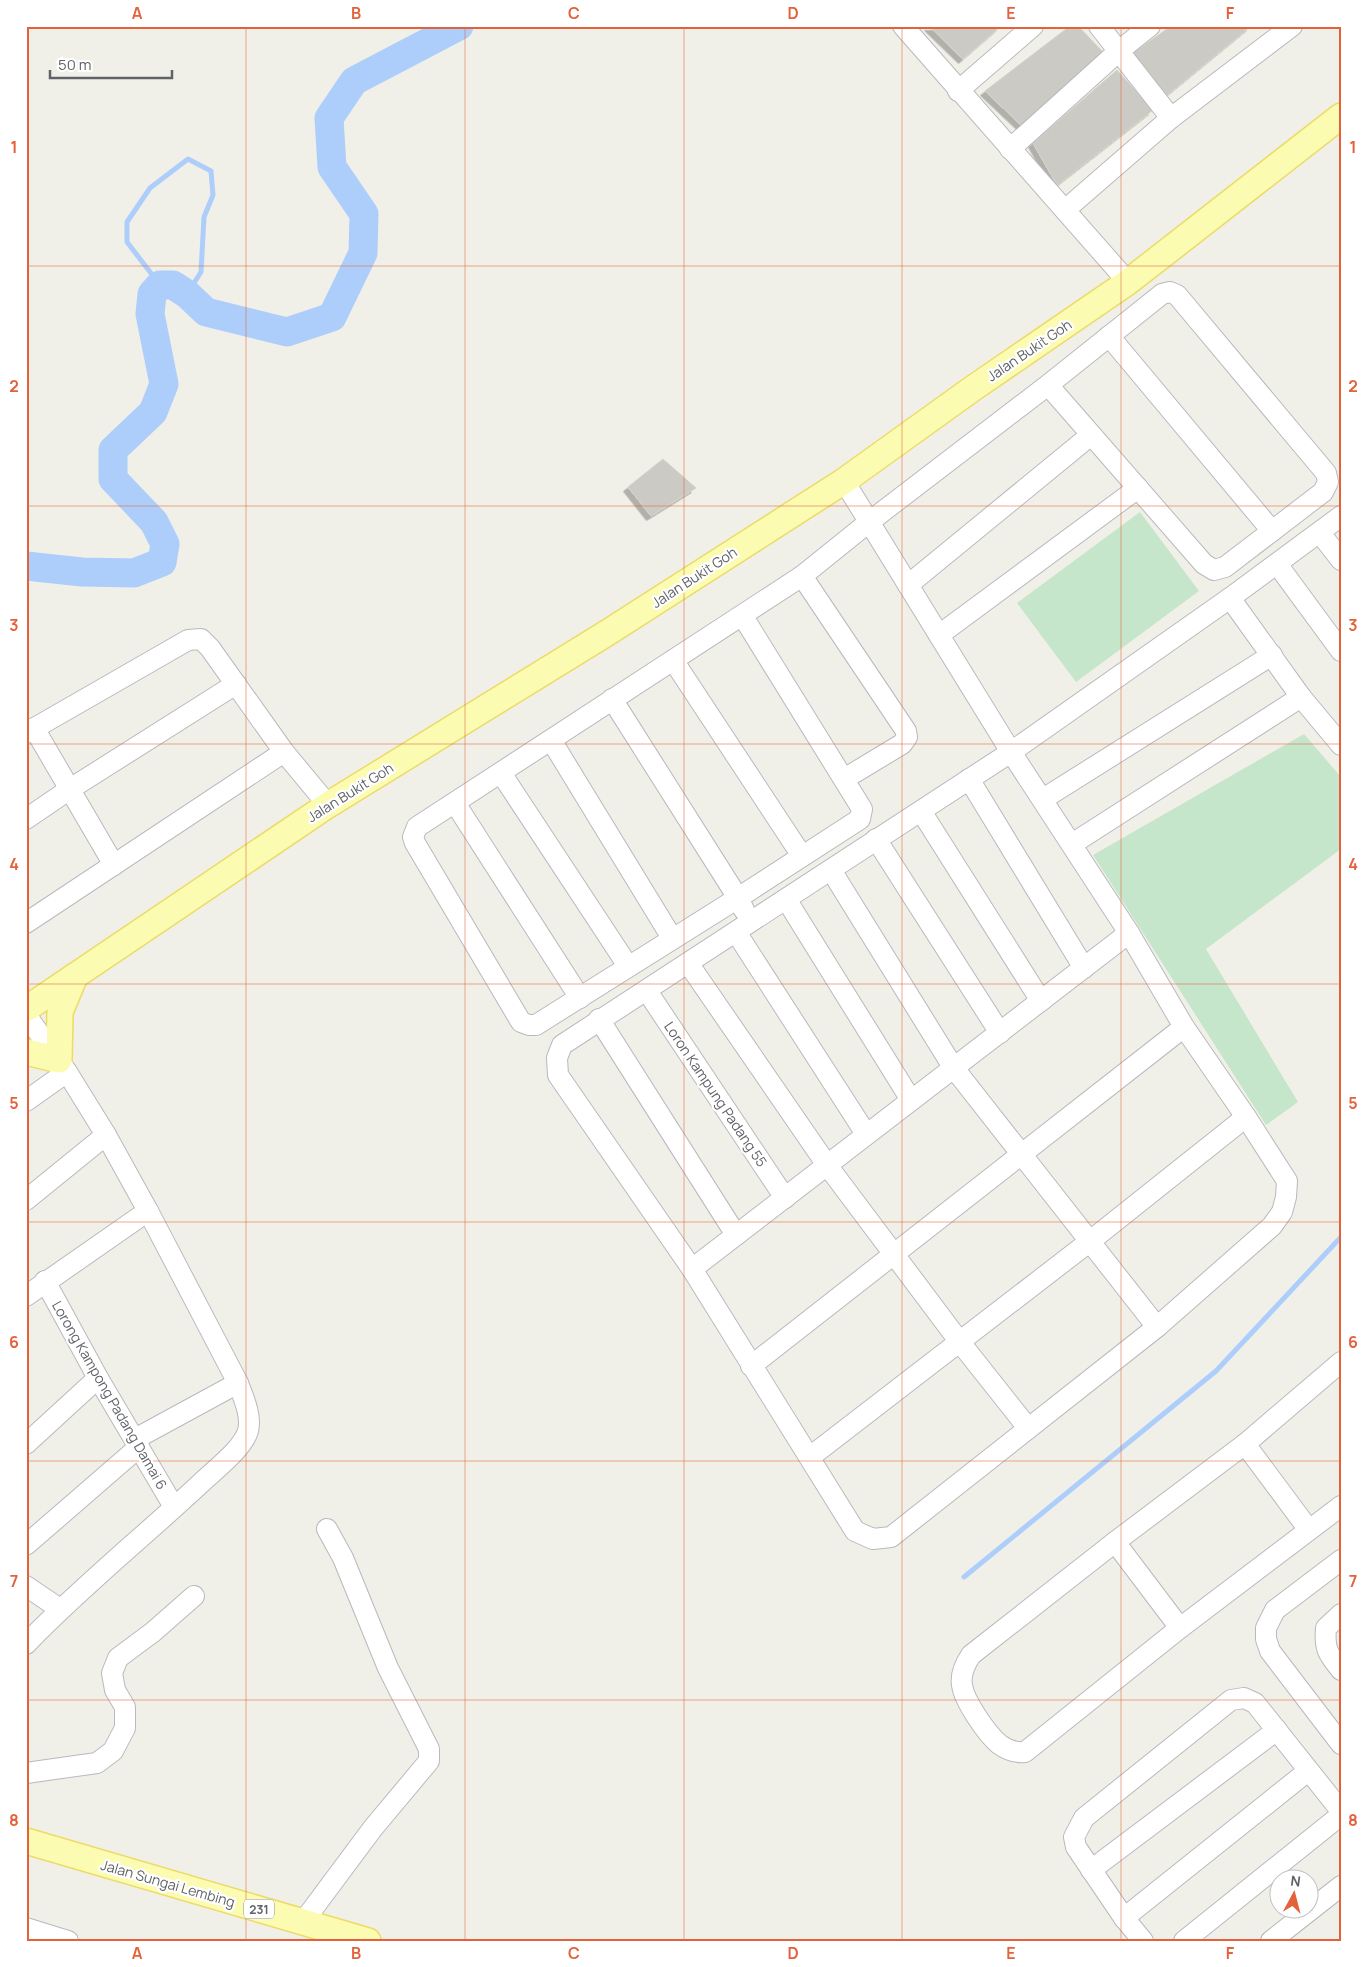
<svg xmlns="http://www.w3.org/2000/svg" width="1367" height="1967" font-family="Manrope,sans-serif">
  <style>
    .green { fill: #c6e6cb }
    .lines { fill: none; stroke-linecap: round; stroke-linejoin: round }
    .stream { stroke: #adcefb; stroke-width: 5 }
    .river { stroke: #adcefb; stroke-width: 29 }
    .building { fill: #cccac4; stroke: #d5d3c7; filter: url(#shadow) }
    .minor-casing { stroke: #b8b9be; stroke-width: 22 }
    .major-casing { stroke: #ecdb66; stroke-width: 28 }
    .minor { stroke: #fff; stroke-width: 20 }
    .major { stroke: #fcfbb2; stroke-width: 25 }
    .grid { fill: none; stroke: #e3623c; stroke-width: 1; stroke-opacity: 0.55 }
    .labels { text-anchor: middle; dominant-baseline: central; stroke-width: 4.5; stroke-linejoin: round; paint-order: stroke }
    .shield { fill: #fff; stroke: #8f9195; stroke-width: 1 }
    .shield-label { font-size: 12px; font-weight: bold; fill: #5f6267 }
    .street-label { font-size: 14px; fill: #5f6267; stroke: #fff }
    .neatline { fill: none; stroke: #e3623c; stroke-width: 2 }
    .grid-label { font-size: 16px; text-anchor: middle; font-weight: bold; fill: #e3623c }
  </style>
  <defs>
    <filter id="shadow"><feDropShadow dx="-4.5" dy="4.5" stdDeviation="0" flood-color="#0004"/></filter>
  </defs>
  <rect width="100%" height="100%" fill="#f1f0e8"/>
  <g class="green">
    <polygon points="1140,512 1199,591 1076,682 1017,603"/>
    <polygon points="1304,734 1341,777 1341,849 1206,949 1298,1102 1266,1125 1093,855"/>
  </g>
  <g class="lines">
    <g class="stream">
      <polyline points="160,285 127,242 127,222 150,188 188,159 211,171 213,195 204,217 201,272 187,294"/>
      <polyline points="964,1577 1216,1371 1341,1237"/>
    </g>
    <polyline class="river" points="26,566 82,572 134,573 162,562 165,544 154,522 113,479 113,450 153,412 164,384 150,314 152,294 160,285 173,285 187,294 206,312 287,332 332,317 363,253 364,214 332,167 329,118 354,81 459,26"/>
  </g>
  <g class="building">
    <polygon points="929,26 1001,26 963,59"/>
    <polygon points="1070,26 1078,26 1103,52 1021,125 985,91"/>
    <polygon points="1171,26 1251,26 1167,95 1133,53"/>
    <polygon points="1117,70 1153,110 1057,185 1033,143"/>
    <polygon points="663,459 696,488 651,516 628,487"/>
  </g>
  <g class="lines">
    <defs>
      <g id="minor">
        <polyline points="903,26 1128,282"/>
        <polyline points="1099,26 1171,118"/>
        <polyline points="958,91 1033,26"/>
        <polyline points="1010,149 1120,50 1150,26"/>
        <polyline points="1065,210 1171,118 1292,26"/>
        <polyline points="1109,336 1272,531"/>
        <polyline points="844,481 1011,752 1129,933 1184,1027 1246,1117 1287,1181 1286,1197 1282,1212 1272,1226 1157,1327 891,1537 873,1539 855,1531 692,1269 558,1075 557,1058 562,1045 1011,752 1230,598 1341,516"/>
        <polyline points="1320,533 1341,560"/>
        <polyline points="1277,564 1341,651"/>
        <polyline points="802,576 906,731 907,737 902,744 844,779"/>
        <polyline points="908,585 1091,435"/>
        <polyline points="1230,598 1301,697 1341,745"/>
        <polyline points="742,615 862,809 860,819 738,898 536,1025 529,1025 521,1022 415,843 413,837 417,827 802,576 869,522 1048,385 1162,294 1170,292 1177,295 1326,473 1328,482 1323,492 1225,567 1214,570 1204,564 1048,385"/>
        <polyline points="939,635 1138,488"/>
        <polyline points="673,660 802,856"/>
        <polyline points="612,699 738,898 744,910"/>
        <polyline points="34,728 114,865"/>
        <polyline points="26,733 188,640 201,639 210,648 284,752 328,805"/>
        <polyline points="551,740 672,938"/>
        <polyline points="501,773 628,966"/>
        <polyline points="969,779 1084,968"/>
        <polyline points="1043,799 1272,655"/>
        <polyline points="455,803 580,998"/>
        <polyline points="921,811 1041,1001"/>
        <polyline points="26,819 70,789 236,684"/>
        <polyline points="876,839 1000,1033"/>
        <polyline points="1072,844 1301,697"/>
        <polyline points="831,870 953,1067 1157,1327"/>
        <polyline points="786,899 911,1100"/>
        <polyline points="26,923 284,752"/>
        <polyline points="736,932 866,1134"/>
        <polyline points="688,963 827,1165 959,1341 1028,1428"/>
        <polyline points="647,991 785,1198"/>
        <path d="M26 1015 67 1072 106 1135 148 1211 238 1383C243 1397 252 1415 248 1431 242 1450 214 1470 200 1484 142 1538 81 1587 26 1644"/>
        <polyline points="599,1019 736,1235"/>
        <polyline points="26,1101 67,1072"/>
        <polyline points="26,1200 106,1135"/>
        <polyline points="692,1269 1129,933"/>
        <polyline points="45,1281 98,1378 174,1507"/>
        <polyline points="26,1296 148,1211"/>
        <path d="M1341 1362 1245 1444 1115 1542 971 1655C965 1664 960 1674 962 1685 964 1701 987 1734 999 1744 1007 1750 1016 1753 1025 1752L1180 1628 1341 1506"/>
        <polyline points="751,1366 1184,1027"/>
        <polyline points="135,1439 238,1383"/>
        <polyline points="26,1444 98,1378"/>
        <polyline points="1245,1444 1309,1530"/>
        <polyline points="810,1457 1089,1242 1246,1117"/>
        <polyline points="1115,1542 1180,1628"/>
        <polyline points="26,1545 139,1447"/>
        <polyline points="1341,1560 1275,1610 1266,1628 1266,1639 1270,1651 1341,1744"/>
        <polyline points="26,1586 60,1609"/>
        <path d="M1341 1614 1326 1628C1324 1649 1328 1654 1341 1670"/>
        <polyline points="26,1773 97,1763 113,1751 125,1728 125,1707 115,1690 112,1673 118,1658 153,1632 194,1596"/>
        <polyline points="1091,1870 1277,1730"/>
        <polyline points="1124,1918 1308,1771"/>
        <polyline points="303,1922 373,1828 429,1761 429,1749 388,1668 343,1558 327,1529"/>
        <polyline points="26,1928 68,1941"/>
        <polyline points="1143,1941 1124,1918 1076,1847 1074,1837 1084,1818 1231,1700 1244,1698 1255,1703 1341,1811"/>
        <polyline points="1184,1941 1341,1815"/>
        <polyline points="1271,1941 1341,1886"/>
      </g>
      <g id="major">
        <polyline points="26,1009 328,805 607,633 844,481 972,389 1128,282 1341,116"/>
        <polyline points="26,1052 59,1060 60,1012 75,976"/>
        <polyline points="26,1841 368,1941"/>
      </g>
    </defs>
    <use href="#minor" class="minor-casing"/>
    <use href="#major" class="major-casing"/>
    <use href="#minor" class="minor"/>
    <use href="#major" class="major"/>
  </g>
  <path class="grid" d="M246 26V1941M465 26V1941M684 26V1941M902 26V1941M1121 26V1941M26 266H1341M26 506H1341M26 744H1341M26 984H1341M26 1222H1341M26 1461H1341M26 1700H1341"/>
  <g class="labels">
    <rect class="shield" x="244" y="1899.5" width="30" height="19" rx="4"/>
    <g class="shield-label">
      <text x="259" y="1909">231</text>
    </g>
    <g class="street-label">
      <text transform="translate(1029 350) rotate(-34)">Jalan Bukit Goh</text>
      <text transform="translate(694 577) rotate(-33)">Jalan Bukit Goh</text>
      <text transform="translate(350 792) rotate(-32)">Jalan Bukit Goh</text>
      <text transform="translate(716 1094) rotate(56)">Loron Kampung Padang 55</text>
      <text transform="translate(110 1395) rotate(60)">Lorong Kampong Padang Damai 6</text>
      <text transform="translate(168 1883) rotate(16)">Jalan Sungai Lembing</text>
    </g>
  </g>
  <rect width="1367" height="1967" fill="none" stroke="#ffffff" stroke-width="55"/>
  <g transform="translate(1294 1894) rotate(7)"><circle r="24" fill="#ffffff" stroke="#bfc0c2"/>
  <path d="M0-4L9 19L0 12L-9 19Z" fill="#e3623c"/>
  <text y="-8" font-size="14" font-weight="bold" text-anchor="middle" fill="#5f6267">N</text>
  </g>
  <path d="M50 70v8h122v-8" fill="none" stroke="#5f6267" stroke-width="2.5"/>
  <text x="58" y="70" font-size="15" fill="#5f6267" stroke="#ffffff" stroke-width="4" paint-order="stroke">50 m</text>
  <rect x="28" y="28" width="1312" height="1912" class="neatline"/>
  <g class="grid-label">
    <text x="137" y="19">A</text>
    <text x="356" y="19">B</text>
    <text x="574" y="19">C</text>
    <text x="793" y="19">D</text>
    <text x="1011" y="19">E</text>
    <text x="1230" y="19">F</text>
    <text x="14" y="153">1</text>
    <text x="1353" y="153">1</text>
    <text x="14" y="392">2</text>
    <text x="1353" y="392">2</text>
    <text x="14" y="631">3</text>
    <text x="1353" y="631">3</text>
    <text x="14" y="870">4</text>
    <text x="1353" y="870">4</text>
    <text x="14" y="1109">5</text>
    <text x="1353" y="1109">5</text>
    <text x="14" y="1348">6</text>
    <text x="1353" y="1348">6</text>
    <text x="14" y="1587">7</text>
    <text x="1353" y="1587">7</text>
    <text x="14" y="1826">8</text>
    <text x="1353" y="1826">8</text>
    <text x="137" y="1959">A</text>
    <text x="356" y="1959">B</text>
    <text x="574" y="1959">C</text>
    <text x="793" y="1959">D</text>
    <text x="1011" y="1959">E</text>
    <text x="1230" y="1959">F</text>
  </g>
</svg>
